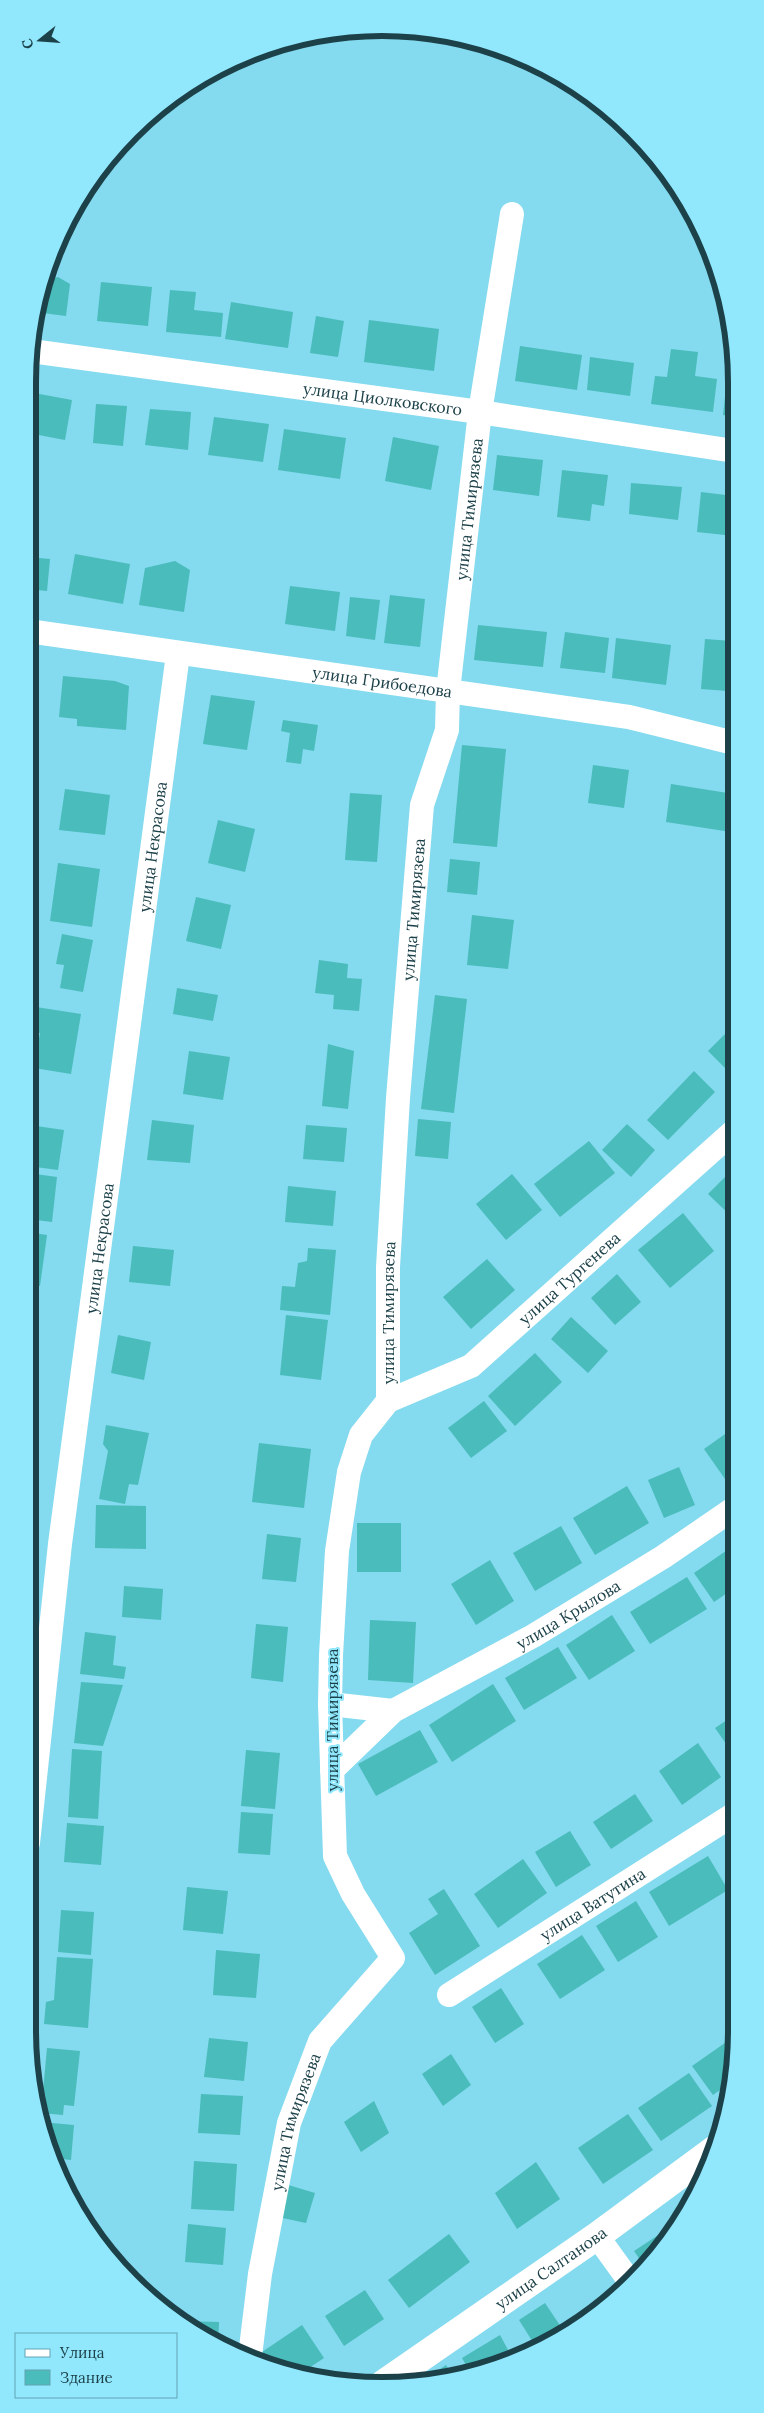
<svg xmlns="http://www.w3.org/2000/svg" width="764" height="2413" font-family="Lora,serif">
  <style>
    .building { fill: #4abcbb }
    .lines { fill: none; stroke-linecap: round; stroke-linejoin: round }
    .minor { stroke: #fff; stroke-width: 24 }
    .secondary { stroke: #fff; stroke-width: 28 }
    .labels { text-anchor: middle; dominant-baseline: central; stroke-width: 4; stroke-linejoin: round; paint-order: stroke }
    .street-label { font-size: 16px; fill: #1c4149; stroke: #91e7fc }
    .rim { fill: none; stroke: #1c4149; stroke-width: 6 }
  </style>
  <rect width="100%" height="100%" fill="#84daef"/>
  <g class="building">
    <polygon points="58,277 70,284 66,316 35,312 44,281"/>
    <polygon points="101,282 152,287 148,326 97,321"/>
    <polygon points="170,290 196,292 194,310 223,313 221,337 166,332"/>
    <polygon points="231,302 293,312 288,348 225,339"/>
    <polygon points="316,316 344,321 338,357 310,353"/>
    <polygon points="369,320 439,329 434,371 364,362"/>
    <polygon points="520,346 582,355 577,390 515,381"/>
    <polygon points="671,349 698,352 695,376 717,379 713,412 651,404 655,376 667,377"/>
    <polygon points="590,357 634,363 630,396 587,390"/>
    <polygon points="727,378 734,379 734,416 723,415"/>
    <polygon points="34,393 72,400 65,440 28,433"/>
    <polygon points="96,404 127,406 123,446 93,443"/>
    <polygon points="150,409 191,412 188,450 145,445"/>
    <polygon points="214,417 269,424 263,462 208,455"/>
    <polygon points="284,429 346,438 340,479 278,470"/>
    <polygon points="393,437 439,446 431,490 385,481"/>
    <polygon points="497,455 543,460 539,496 493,490"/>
    <polygon points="562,470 608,475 604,506 592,504 590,521 557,517"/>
    <polygon points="631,483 682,487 678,520 629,514"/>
    <polygon points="701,492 734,496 734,536 697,532"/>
    <polygon points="75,554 130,564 123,604 68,594"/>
    <polygon points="28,557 50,559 47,591 28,589"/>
    <polygon points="175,561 190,570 184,612 139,605 145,568"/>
    <polygon points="290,586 340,592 335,631 285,624"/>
    <polygon points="390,595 425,599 420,647 384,643"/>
    <polygon points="350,597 380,600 375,640 346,636"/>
    <polygon points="478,625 547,632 543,667 474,660"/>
    <polygon points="565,632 609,638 605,673 560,668"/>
    <polygon points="616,638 671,645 666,685 612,678"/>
    <polygon points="705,639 732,641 728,691 701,689"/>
    <polygon points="63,676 115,681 129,686 126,730 77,726 77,719 59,717"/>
    <polygon points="211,695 255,701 247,750 203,744"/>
    <polygon points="283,720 318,725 314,751 303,749 301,764 286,762 290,733 281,731"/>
    <polygon points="462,745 506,749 497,847 453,843"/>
    <polygon points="593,765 629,770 624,808 588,803"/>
    <polygon points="671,784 734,794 734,818 731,832 666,822"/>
    <polygon points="65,789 110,795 105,835 59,830"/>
    <polygon points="350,793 382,795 377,862 345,860"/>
    <polygon points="218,820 255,829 245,872 208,863"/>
    <polygon points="450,859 480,862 477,895 447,892"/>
    <polygon points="58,863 100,869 92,927 50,921"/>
    <polygon points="196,897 231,905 221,949 186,941"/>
    <polygon points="472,915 514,920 508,969 467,965"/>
    <polygon points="62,934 93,940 83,992 60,988 64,965 56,964"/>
    <polygon points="319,960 348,964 347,978 362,979 359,1011 333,1009 334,995 315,993"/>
    <polygon points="177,988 218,995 213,1021 173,1014"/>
    <polygon points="435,995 467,999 454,1113 421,1109"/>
    <polygon points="36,1007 81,1014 71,1074 34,1068 40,1033 32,1032"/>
    <polygon points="727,1032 735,1040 735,1072 732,1075 708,1051"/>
    <polygon points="328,1044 354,1051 348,1109 322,1106"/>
    <polygon points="189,1051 230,1057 223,1100 183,1094"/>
    <polygon points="694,1071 715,1092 668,1140 647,1120"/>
    <polygon points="418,1119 451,1122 448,1159 415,1156"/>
    <polygon points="152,1120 194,1125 190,1163 147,1160"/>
    <polygon points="627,1124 655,1150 631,1177 602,1150"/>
    <polygon points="29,1125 64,1130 58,1170 28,1166"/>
    <polygon points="306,1125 347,1128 344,1162 303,1159"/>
    <polygon points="589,1141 615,1173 560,1217 534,1184"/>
    <polygon points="735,1167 735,1220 708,1194"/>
    <polygon points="28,1173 57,1177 52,1222 28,1219"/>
    <polygon points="512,1174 542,1210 506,1240 476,1204"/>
    <polygon points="288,1186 336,1191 333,1226 285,1222"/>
    <polygon points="683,1213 714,1251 670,1288 638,1250"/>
    <polygon points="28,1232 47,1235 40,1286 28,1284"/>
    <polygon points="133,1246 174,1250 170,1286 129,1282"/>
    <polygon points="308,1248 336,1250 330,1315 280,1310 282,1286 295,1287 298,1263 307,1261"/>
    <polygon points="487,1259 515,1290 471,1329 443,1297"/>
    <polygon points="617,1274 641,1302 615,1325 591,1298"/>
    <polygon points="28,1312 37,1313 29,1363 28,1363"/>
    <polygon points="286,1315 328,1320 321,1380 280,1375"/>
    <polygon points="571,1317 608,1351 588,1373 551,1339"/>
    <polygon points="118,1335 151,1342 144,1380 111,1373"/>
    <polygon points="535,1353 562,1382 515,1426 488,1396"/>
    <polygon points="484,1401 507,1431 471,1458 448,1428"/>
    <polygon points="106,1425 149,1433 138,1485 129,1484 125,1504 99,1499 108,1451 103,1444"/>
    <polygon points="735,1427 735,1472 725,1479 704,1449"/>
    <polygon points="259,1443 311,1449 304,1508 252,1502"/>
    <polygon points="679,1467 695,1505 664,1518 648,1480"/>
    <polygon points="627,1486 649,1523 595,1555 573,1518"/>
    <polygon points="96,1505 146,1506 146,1549 95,1548"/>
    <rect x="357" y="1523" width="44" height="49"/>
    <polygon points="561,1526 582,1563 535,1591 513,1553"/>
    <polygon points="267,1534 301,1538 296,1582 262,1579"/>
    <polygon points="736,1544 736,1587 714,1602 694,1573"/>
    <polygon points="490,1560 514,1601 476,1625 451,1584"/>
    <polygon points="687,1577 707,1609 650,1644 630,1612"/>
    <polygon points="124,1586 163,1589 161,1620 122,1617"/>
    <polygon points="612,1615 635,1651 589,1680 566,1645"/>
    <polygon points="370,1620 416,1622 413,1683 368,1680"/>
    <polygon points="256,1624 288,1627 283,1682 251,1678"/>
    <polygon points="85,1632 116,1636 113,1665 126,1667 124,1679 80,1674"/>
    <polygon points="558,1647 577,1678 524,1710 505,1678"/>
    <polygon points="81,1682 123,1685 103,1746 74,1743"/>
    <polygon points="493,1684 516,1721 452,1762 429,1725"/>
    <polygon points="736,1714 736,1758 715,1728"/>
    <polygon points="420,1730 438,1762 376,1796 358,1764"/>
    <polygon points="698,1743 721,1777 682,1805 659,1771"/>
    <polygon points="72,1749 102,1751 98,1819 68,1817"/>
    <polygon points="246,1750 280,1753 275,1809 241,1806"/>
    <polygon points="635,1794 653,1821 611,1849 593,1822"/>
    <polygon points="241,1812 273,1814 270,1855 238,1853"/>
    <polygon points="67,1823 104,1826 101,1865 64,1862"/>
    <polygon points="570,1831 591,1865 556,1887 535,1852"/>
    <polygon points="736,1839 736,1858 728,1844"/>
    <polygon points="708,1856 728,1890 669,1926 649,1892"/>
    <polygon points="523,1859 547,1893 498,1928 474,1894"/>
    <polygon points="187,1887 228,1891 223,1934 183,1930"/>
    <polygon points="444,1889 480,1946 435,1975 409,1933 438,1914 428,1899"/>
    <polygon points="636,1901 658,1937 618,1962 596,1926"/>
    <polygon points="61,1910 94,1912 91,1955 58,1952"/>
    <polygon points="582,1935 605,1970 560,1999 537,1964"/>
    <polygon points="216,1950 260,1954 256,1998 213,1995"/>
    <polygon points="57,1957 93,1959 88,2028 44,2024 46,2002 54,2000"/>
    <polygon points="501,1988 524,2024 495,2043 472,2007"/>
    <polygon points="209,2038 248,2042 244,2081 204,2077"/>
    <polygon points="732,2038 735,2044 731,2082 713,2095 692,2066"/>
    <polygon points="47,2048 80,2051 74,2106 64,2105 63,2115 41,2113"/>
    <polygon points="451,2054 471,2085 443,2106 422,2074"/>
    <polygon points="689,2073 712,2106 661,2141 638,2108"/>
    <polygon points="201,2094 243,2096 240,2135 198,2133"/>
    <polygon points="374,2101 389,2133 361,2152 344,2122"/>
    <polygon points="628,2114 653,2150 603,2184 578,2148"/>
    <polygon points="41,2122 74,2125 71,2160 52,2158"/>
    <polygon points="194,2161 237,2164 234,2211 191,2209"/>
    <polygon points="536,2162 560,2199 517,2229 495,2193"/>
    <polygon points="285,2184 315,2193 306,2223 278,2217"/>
    <polygon points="188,2224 226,2228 223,2265 185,2262"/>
    <polygon points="675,2224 677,2228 643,2264 634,2251"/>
    <polygon points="449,2234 470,2262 409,2308 388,2280"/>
    <polygon points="365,2290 384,2319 344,2346 325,2316"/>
    <polygon points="545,2303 563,2330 536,2347 519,2320"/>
    <polygon points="180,2321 219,2322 218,2345"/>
    <polygon points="302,2325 324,2358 303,2372 264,2361 259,2354"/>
    <polygon points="500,2335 513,2359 471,2374 462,2358"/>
    <polygon points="446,2365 454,2377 421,2382"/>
  </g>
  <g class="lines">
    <g class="minor">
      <path id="s1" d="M31 351 480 412 734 451"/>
      <path id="s2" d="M28 631 629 717 734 743"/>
      <path id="s3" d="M388 1401 471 1366 735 1130"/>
      <polyline points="330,1704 393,1711"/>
      <path id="s4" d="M332 1770 393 1711 533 1636 663 1557 736 1507"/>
      <path id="s5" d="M28 1843 60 1544 178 654"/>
      <path id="s6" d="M449 1995 736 1813"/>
      <polyline points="597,2236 628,2279"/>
      <path id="s7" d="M250 2356 260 2274 289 2123 320 2041 393 1958 353 1894 335 1856 330 1704 331 1655 337 1551 349 1472 361 1435 388 1401V1267L398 1098 422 805 447 730 448 691 480 412 512 214"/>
    </g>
    <path class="secondary" id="s8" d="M383 2384 597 2236 715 2149"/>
  </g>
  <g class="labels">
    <g class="street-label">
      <text stroke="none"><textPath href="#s1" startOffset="355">улица Циолковского</textPath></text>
      <text stroke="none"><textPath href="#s7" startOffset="1918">улица Тимирязева</textPath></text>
      <text stroke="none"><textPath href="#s2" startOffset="358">улица Грибоедова</textPath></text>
      <text stroke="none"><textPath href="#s5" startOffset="1004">улица Некрасова</textPath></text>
      <text stroke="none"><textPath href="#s7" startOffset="1512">улица Тимирязева</textPath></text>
      <text stroke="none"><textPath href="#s5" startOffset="599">улица Некрасова</textPath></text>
      <text stroke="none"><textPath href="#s3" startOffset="222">улица Тургенева</textPath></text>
      <text stroke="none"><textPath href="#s7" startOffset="1108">улица Тимирязева</textPath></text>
      <text stroke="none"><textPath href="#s4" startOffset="285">улица Крылова</textPath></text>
      <text transform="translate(332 1720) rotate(-90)">улица Тимирязева</text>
      <text stroke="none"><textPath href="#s6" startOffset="170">улица Ватутина</textPath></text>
      <text stroke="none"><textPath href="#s7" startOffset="239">улица Тимирязева</textPath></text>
      <text stroke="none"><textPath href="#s8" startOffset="204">улица Салтанова</textPath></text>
    </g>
  </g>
  <path d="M0 0H764V2413H0ZM382 36H382A346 346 0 0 1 728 382V2031A346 346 0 0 1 382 2377H382A346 346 0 0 1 36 2031V382A346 346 0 0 1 382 36Z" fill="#91e7fc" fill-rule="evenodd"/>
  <path class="rim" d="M382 36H382A346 346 0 0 1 728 382V2031A346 346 0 0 1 382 2377H382A346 346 0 0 1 36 2031V382A346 346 0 0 1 382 36Z"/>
  <rect x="15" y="2333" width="162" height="65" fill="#91e7fc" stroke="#62a5b4"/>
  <rect x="25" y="2349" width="25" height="8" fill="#ffffff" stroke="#62a5b4"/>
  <text x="60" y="2358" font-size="15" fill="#1c4149">Улица</text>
  <rect x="25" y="2370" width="25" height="15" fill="#4abcbb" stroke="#62a5b4"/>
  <text x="60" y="2383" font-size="15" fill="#1c4149">Здание</text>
  <g transform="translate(40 40) rotate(253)" stroke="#91e7fc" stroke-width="4" paint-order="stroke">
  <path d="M0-4L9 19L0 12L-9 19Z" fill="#1c4149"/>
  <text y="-8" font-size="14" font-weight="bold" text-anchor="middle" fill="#1c4149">С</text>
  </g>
</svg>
